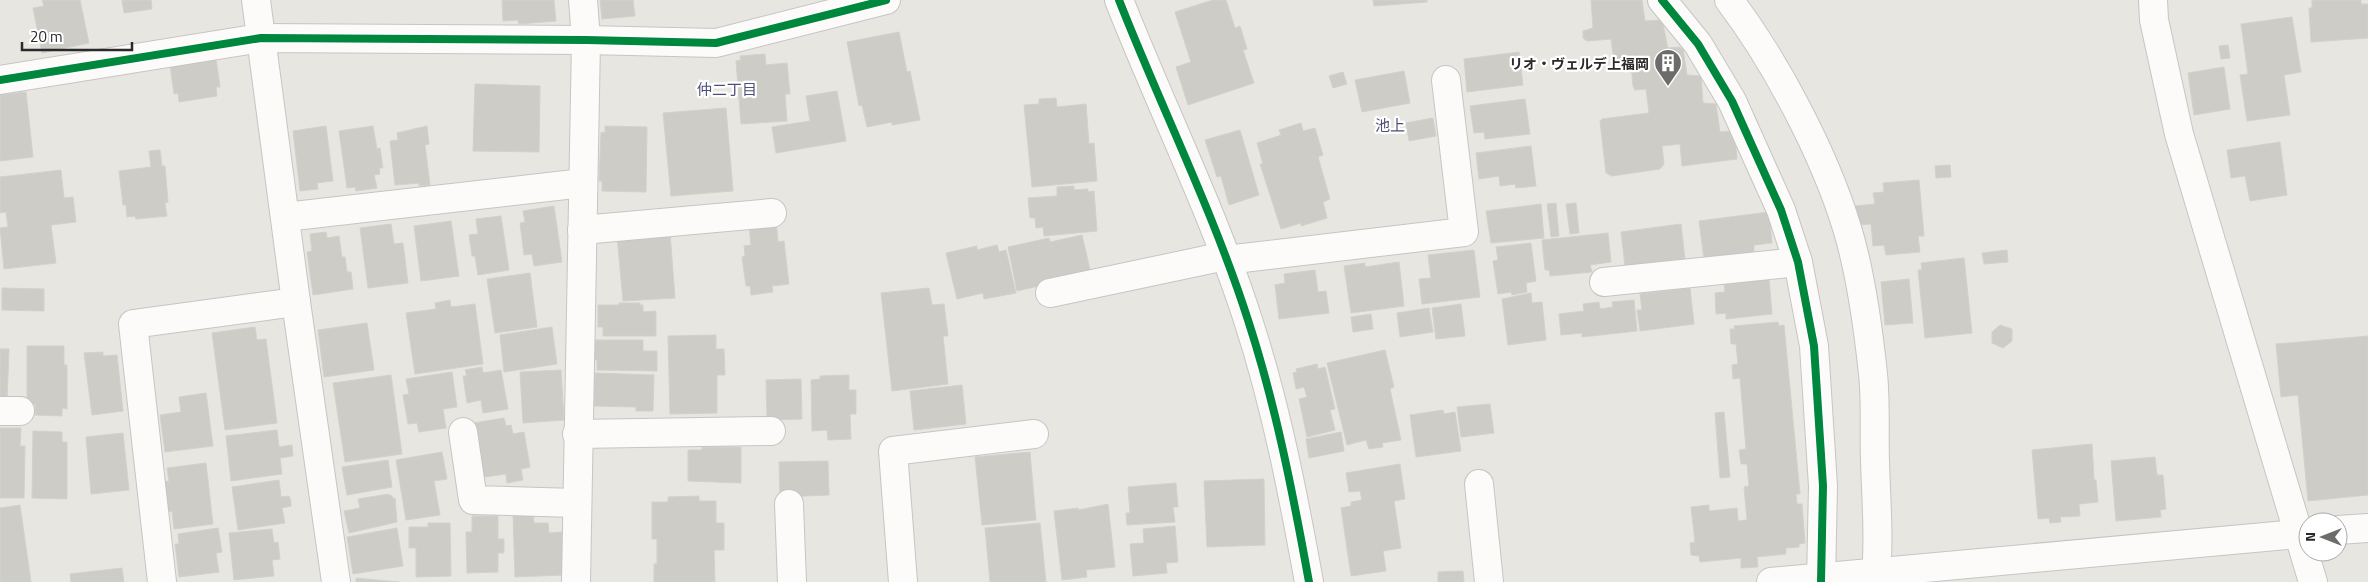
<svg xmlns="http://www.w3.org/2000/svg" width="2368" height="582" font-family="'Titillium Web','Noto Sans JP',sans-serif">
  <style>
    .building { fill: #cdccc7; stroke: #d3d1cc }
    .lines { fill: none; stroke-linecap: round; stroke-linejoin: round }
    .minor-casing { stroke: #c6c5c5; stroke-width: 30 }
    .minor { stroke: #fcfbfa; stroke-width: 28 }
    .cycleway-casing { stroke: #fff; stroke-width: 11 }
    .cycleway { stroke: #00873e; stroke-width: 8 }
    .labels { text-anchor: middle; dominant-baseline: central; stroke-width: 4.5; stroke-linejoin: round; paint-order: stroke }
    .poi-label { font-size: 14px; font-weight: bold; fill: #2a2a2a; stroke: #fff; text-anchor: end }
    .neighbourhood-label { font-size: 15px; fill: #4e4f78; stroke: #fff }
  </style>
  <rect width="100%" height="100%" fill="#e8e6e0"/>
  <g class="building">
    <polygon points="42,0 80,0 89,43 42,53 33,8 44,6"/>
    <polygon points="122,0 151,0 152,9 124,13"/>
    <polygon points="502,0 554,0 556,21 519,24 518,20 503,21"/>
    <polygon points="600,0 633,0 635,16 602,19"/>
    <polygon points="1213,0 1226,0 1235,28 1240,26 1247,49 1243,50 1254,83 1188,105 1176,67 1191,62 1175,12"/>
    <polygon points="1373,0 1427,0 1427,2 1374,6"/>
    <polygon points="1591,0 1642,0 1645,21 1662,20 1668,48 1679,47 1683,49 1687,75 1701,76 1703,103 1716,104 1720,132 1732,131 1735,135 1737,159 1682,166 1680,144 1662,146 1664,164 1660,169 1612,176 1606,173 1600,121 1602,119 1649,113 1646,89 1635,90 1633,86 1631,62 1618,64 1614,61 1611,39 1587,41 1583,38 1583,31 1593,28"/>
    <polygon points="2312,0 2361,0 2361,4 2368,4 2368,38 2311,42 2309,8 2312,8"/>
    <polygon points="2292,17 2301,72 2284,75 2290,115 2247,121 2240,75 2248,74 2241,24"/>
    <polygon points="899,32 907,72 910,71 920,120 892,125 892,122 867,127 862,105 859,106 847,42"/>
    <polygon points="2228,45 2230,58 2221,59 2219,46"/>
    <polygon points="1519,52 1523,85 1467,92 1464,59"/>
    <polygon points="765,54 766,65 787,63 790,94 785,94 787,121 741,124 736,61 741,60 740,56"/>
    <polygon points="216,58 220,87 216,87 217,96 179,102 178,93 174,94 170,65"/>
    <polygon points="2224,67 2230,109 2194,115 2188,73"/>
    <polygon points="1404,71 1410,103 1362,112 1355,80"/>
    <polygon points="1343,72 1347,84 1333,88 1329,76"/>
    <polygon points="475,84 540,86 539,152 473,151"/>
    <polygon points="837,91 846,141 776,153 772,127 810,121 806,96"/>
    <polygon points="26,92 33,157 0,161 0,95"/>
    <polygon points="1056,98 1057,107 1086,104 1089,144 1094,143 1097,181 1032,187 1024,105 1039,104 1039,99"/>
    <polygon points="1525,99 1530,134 1485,139 1484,132 1474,133 1470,106"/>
    <polygon points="726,108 733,191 671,196 663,113"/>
    <polygon points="1433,118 1436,136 1409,141 1406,123"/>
    <polygon points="1301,123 1303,131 1315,128 1323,155 1318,157 1330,199 1323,202 1327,218 1301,226 1301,223 1281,229 1260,164 1263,164 1257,143 1281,135 1279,130"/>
    <polygon points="326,126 333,181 317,183 318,189 300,191 293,131"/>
    <polygon points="373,126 377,149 380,148 383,168 379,168 380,174 374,175 377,188 356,191 355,187 347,188 339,131"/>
    <polygon points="427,126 429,144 425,145 430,185 419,186 419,183 395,185 390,141 398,140 397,133"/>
    <polygon points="605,126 647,127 646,192 602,191 602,181 599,181 601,132 605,133"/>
    <polygon points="1240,130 1259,195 1229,205 1221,176 1217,177 1205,140"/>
    <polygon points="2280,142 2287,195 2250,201 2245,176 2231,178 2227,150"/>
    <polygon points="1531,146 1536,186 1516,188 1515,184 1500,186 1499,176 1479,179 1476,153"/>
    <polygon points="160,150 162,166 165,166 168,202 165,203 167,216 136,219 135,216 127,217 126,205 123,205 119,171 151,167 149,151"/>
    <polygon points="1950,165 1951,177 1936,178 1935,166"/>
    <polygon points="61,170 64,198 73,197 76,222 51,225 56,263 4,269 0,228 8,227 6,212 0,213 0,177"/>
    <polygon points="1919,180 1924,236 1918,236 1920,252 1886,255 1884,245 1873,246 1871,224 1857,225 1855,206 1875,204 1873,193 1884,192 1883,183"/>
    <polygon points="1074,186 1074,190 1088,189 1088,192 1094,191 1097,231 1044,236 1043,227 1036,228 1035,218 1030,218 1028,198 1057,196 1057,187"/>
    <polygon points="1556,203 1559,236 1551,237 1547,204"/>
    <polygon points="1576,203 1579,233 1570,234 1566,204"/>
    <polygon points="1541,204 1544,238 1491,243 1486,211"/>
    <polygon points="554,206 562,262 534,266 532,254 524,255 520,223 525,222 523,211"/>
    <polygon points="1769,212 1772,243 1754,245 1754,252 1704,259 1699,221"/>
    <polygon points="501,216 509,270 478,275 475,256 472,256 469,235 478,234 476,219"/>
    <polygon points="451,221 459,276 421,281 414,226"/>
    <polygon points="776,221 778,242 784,241 789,284 772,286 773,292 751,295 750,286 746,286 742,257 745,256 744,246 751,245 749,225"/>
    <polygon points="391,224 394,244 403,243 408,283 368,288 360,228"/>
    <polygon points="1681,224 1685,259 1625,266 1621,232"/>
    <polygon points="326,232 327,238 339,236 342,257 345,257 347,272 351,272 353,289 313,295 307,252 312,251 310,234"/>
    <polygon points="670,232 675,298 623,301 617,236"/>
    <polygon points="1608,233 1611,262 1590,265 1592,272 1550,276 1549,270 1545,270 1542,240"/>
    <polygon points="1082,235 1091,274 1017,291 1008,247 1049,238 1050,242"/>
    <polygon points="1531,243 1536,281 1526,283 1527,292 1512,295 1511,292 1498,294 1493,261 1498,260 1496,247"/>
    <polygon points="997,245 999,252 1006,250 1016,293 984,299 983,293 957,299 946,253 977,246 977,250"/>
    <polygon points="1474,250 1480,297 1422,304 1419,279 1431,278 1428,255"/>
    <polygon points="2007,250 2008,262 1984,264 1982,253"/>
    <polygon points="1964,258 1972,333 1925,338 1918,270 1922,270 1921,263"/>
    <polygon points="1399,262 1404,306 1351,313 1344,266 1365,263 1365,267"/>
    <polygon points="1315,270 1318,292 1326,291 1329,313 1279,319 1275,285 1285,283 1284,274"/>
    <polygon points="530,273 537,327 495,333 487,279"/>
    <polygon points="1769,278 1772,314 1726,319 1726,313 1716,314 1715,293 1725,292 1724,283"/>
    <polygon points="1909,279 1913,323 1885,325 1881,282"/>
    <polygon points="2,288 44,289 44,311 2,310"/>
    <polygon points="929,288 932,305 944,304 948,336 943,336 948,384 892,391 881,293"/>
    <polygon points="1690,288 1694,324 1640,331 1637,310 1642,310 1640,294"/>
    <polygon points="1531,293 1532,303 1542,302 1546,340 1508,345 1502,299"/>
    <polygon points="450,300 451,307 475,304 483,364 415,374 406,313 436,309 435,303"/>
    <polygon points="1634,300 1637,331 1582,337 1582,333 1561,335 1559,314 1584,311 1583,304 1599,302 1600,309 1613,307 1612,302"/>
    <polygon points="619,303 640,303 640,305 643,305 643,312 656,311 656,336 603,336 603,327 598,327 598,305 619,305"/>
    <polygon points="1461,304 1465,336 1436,339 1432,308"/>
    <polygon points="1429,308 1433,332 1400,337 1397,313"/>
    <polygon points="1371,314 1373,329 1353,332 1351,317"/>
    <polygon points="1778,322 1779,326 1784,325 1800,494 1796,494 1797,504 1802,504 1805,543 1799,544 1799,547 1786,548 1786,554 1757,557 1758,567 1741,568 1741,558 1700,562 1699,556 1691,555 1690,543 1695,542 1691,507 1709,505 1709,511 1737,508 1738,521 1747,520 1744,487 1749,486 1747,464 1741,464 1739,450 1746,449 1740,378 1733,379 1732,365 1738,364 1736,344 1731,344 1730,329 1735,329 1734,326"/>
    <polygon points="367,323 374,370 324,377 318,330"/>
    <polygon points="2000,325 2012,329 2012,341 2003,348 1992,343 1992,332"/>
    <polygon points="255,327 257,340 266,339 277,423 225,430 212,333"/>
    <polygon points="552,327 557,364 504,372 500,335"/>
    <polygon points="716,335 716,349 724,349 725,375 717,375 717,413 670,414 668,336"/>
    <polygon points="2368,336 2368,495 2308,501 2298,395 2281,397 2276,344"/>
    <polygon points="594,340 643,340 643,351 657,351 657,371 597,370 597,360 593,360"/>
    <polygon points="27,346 64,346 64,365 67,365 67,409 62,408 62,416 35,415 35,404 27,404"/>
    <polygon points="0,349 9,349 7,402 0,402"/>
    <polygon points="1385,350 1394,387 1390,389 1401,440 1382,443 1383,447 1369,449 1366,440 1347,445 1327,363"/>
    <polygon points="103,352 103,356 117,355 123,411 92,415 84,353"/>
    <polygon points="1317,364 1318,369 1325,367 1335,409 1330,410 1335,430 1307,437 1299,399 1307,397 1304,387 1296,389 1293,373 1297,372 1296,369"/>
    <polygon points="482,367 483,373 501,370 508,409 483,413 481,400 467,403 463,376 467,376 465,370"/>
    <polygon points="561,370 564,420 523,423 520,372"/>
    <polygon points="452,372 457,407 443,409 446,428 419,432 417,423 408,424 403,395 409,394 406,379"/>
    <polygon points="595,373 654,375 653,411 636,411 636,407 594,406"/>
    <polygon points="391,375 402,454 345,462 333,383"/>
    <polygon points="849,375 849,390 856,390 856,414 850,414 851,439 828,440 827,430 812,431 811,380 820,379 820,376"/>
    <polygon points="801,379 802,419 767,420 766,380"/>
    <polygon points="962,385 966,424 914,430 910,391"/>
    <polygon points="206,393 213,446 165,452 160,415 181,412 179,397"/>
    <polygon points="1490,404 1494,433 1461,437 1457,407"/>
    <polygon points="1443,410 1444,414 1455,412 1461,451 1416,457 1410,415"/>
    <polygon points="1724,412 1730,477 1720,478 1715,413"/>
    <polygon points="504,418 506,426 511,425 513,434 524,432 530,467 521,469 523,480 507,483 506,474 484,477 474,423"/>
    <polygon points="0,428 21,428 20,446 25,446 24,498 0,498"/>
    <polygon points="277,430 279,447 292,445 293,456 280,458 282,474 231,481 226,436"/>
    <polygon points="33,431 62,432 62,442 67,442 67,499 32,498"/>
    <polygon points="1341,432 1344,451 1309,458 1306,439"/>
    <polygon points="123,433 129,490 91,494 86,437"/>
    <polygon points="2092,444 2094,480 2096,480 2098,502 2079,504 2080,516 2060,517 2061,522 2050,523 2049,518 2038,519 2032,450"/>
    <polygon points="702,447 741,447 741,483 688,481 688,450 702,450"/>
    <polygon points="442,452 447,479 434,481 440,515 406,520 396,460"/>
    <polygon points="1030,452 1036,520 982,525 975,457"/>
    <polygon points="2155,457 2157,475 2163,475 2166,509 2160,510 2161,517 2116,521 2111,461"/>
    <polygon points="388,460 392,487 347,495 342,467"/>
    <polygon points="828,461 829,495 780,497 779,462"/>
    <polygon points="206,463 213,524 174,529 172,511 167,512 164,482 169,481 167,468"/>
    <polygon points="1400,464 1405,499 1394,501 1401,548 1383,551 1386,571 1351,576 1341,508 1351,506 1351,502 1362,500 1360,491 1349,492 1346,473"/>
    <polygon points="1264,479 1265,545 1207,547 1204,481"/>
    <polygon points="279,480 281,497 289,496 291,501 291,506 282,508 285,523 238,530 232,487"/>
    <polygon points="1176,483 1178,507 1173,507 1175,522 1127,525 1126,513 1130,513 1128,487"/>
    <polygon points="389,494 389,496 392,495 392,498 395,498 397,522 349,533 344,511 360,508 358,499"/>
    <polygon points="699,496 699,501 716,501 716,523 724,523 724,550 714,550 715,582 654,582 654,564 657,564 657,539 652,539 652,502 668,502 668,497"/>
    <polygon points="1108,504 1115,567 1086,570 1087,577 1062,580 1054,511 1078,508 1078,510"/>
    <polygon points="20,505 31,582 0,582 0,508"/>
    <polygon points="513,514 533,514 534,523 548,523 549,533 562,532 563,575 515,577"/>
    <polygon points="472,516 498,516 498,539 504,539 504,553 498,553 498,572 467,573 466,532 472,532"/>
    <polygon points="428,523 450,523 451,576 416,577 416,548 409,548 409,527 428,527"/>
    <polygon points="1040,523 1046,582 990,582 985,528"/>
    <polygon points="1175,526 1178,562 1166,563 1167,573 1133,576 1130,544 1144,543 1143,529"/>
    <polygon points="218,528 222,552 216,553 219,572 179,577 175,544 179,544 178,534"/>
    <polygon points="397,528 403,566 353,574 347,537"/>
    <polygon points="272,529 274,543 278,542 280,559 272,560 274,576 234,580 229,533"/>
    <polygon points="122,568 124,582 71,582 70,574"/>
    <polygon points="1463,571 1464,582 1438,582 1438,572"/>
    <polygon points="356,578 399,582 356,582"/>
  </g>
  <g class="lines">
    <defs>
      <g id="minor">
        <polyline points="256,0 296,302 336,582"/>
        <path d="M1119 0C1161 107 1213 211 1248 320 1276 406 1293 494 1309 582"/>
        <polyline points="1662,0 1698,44 1732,101 1781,210 1798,262 1814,346 1823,486 1821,582"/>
        <path d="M1729 0C1776 62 1824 153 1847 228 1861 274 1868 326 1873 374 1876 402 1874 432 1875 461 1876 500 1880 543 1875 582"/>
        <polyline points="2153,0 2154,20 2179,134 2313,582"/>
        <polyline points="0,80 261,38 586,40 716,43 886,0"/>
        <polyline points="285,217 583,183"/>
        <polyline points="582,230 772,213"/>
        <polyline points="1226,260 1464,232 1446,80"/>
        <polyline points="1604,282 1798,262"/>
        <polyline points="1050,293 1225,256"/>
        <polyline points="0,411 20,411"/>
        <polyline points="463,432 473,500 576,503"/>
        <polyline points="577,434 771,431"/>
        <polyline points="1479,484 1489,582"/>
        <polyline points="789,504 792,582"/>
        <polyline points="2338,530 2368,528"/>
        <polyline points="162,582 133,324 296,302"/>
        <polyline points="576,582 586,40 583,0"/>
        <polyline points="903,582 893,451 1034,434"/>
        <polyline points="1771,582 2308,533"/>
      </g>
    </defs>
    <use href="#minor" class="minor-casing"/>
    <use href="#minor" class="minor"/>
    <defs>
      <g id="cycleway">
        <path d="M1119 0C1161 107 1213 211 1248 320 1276 406 1293 494 1309 582"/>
        <polyline points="1662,0 1698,44 1732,101 1781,210 1798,262 1814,346 1823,486 1821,582"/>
        <polyline points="0,80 261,38 586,40 716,43 886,0"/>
      </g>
    </defs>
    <use href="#cycleway" class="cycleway-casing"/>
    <use href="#cycleway" class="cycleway"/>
  </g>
  <defs>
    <symbol id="building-pin" viewBox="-11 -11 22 30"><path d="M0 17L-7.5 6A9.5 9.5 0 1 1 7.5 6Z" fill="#6c6c6a" stroke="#fff"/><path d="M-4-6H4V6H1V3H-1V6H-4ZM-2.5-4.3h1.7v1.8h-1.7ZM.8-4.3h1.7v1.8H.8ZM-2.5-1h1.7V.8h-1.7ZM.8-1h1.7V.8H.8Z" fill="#fff"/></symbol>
  </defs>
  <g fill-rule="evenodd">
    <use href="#building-pin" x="1652" y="47" width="32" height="43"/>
  </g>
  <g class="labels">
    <g class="poi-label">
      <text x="1649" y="63">リオ・ヴェルデ上福岡</text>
    </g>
    <g class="neighbourhood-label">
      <text x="727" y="89">仲二丁目</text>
      <text x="1390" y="125">池上</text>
    </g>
  </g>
  <g transform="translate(2323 537) rotate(270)"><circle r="24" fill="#ffffff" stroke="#aaaaaa"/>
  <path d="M0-4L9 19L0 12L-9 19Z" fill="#6c6c6a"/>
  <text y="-8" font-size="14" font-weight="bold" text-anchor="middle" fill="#2a2a2a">N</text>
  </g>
  <path d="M22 42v8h110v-8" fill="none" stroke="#2a2a2a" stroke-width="2.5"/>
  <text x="30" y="42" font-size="15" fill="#2a2a2a" stroke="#ffffff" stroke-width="4" paint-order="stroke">20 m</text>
</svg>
